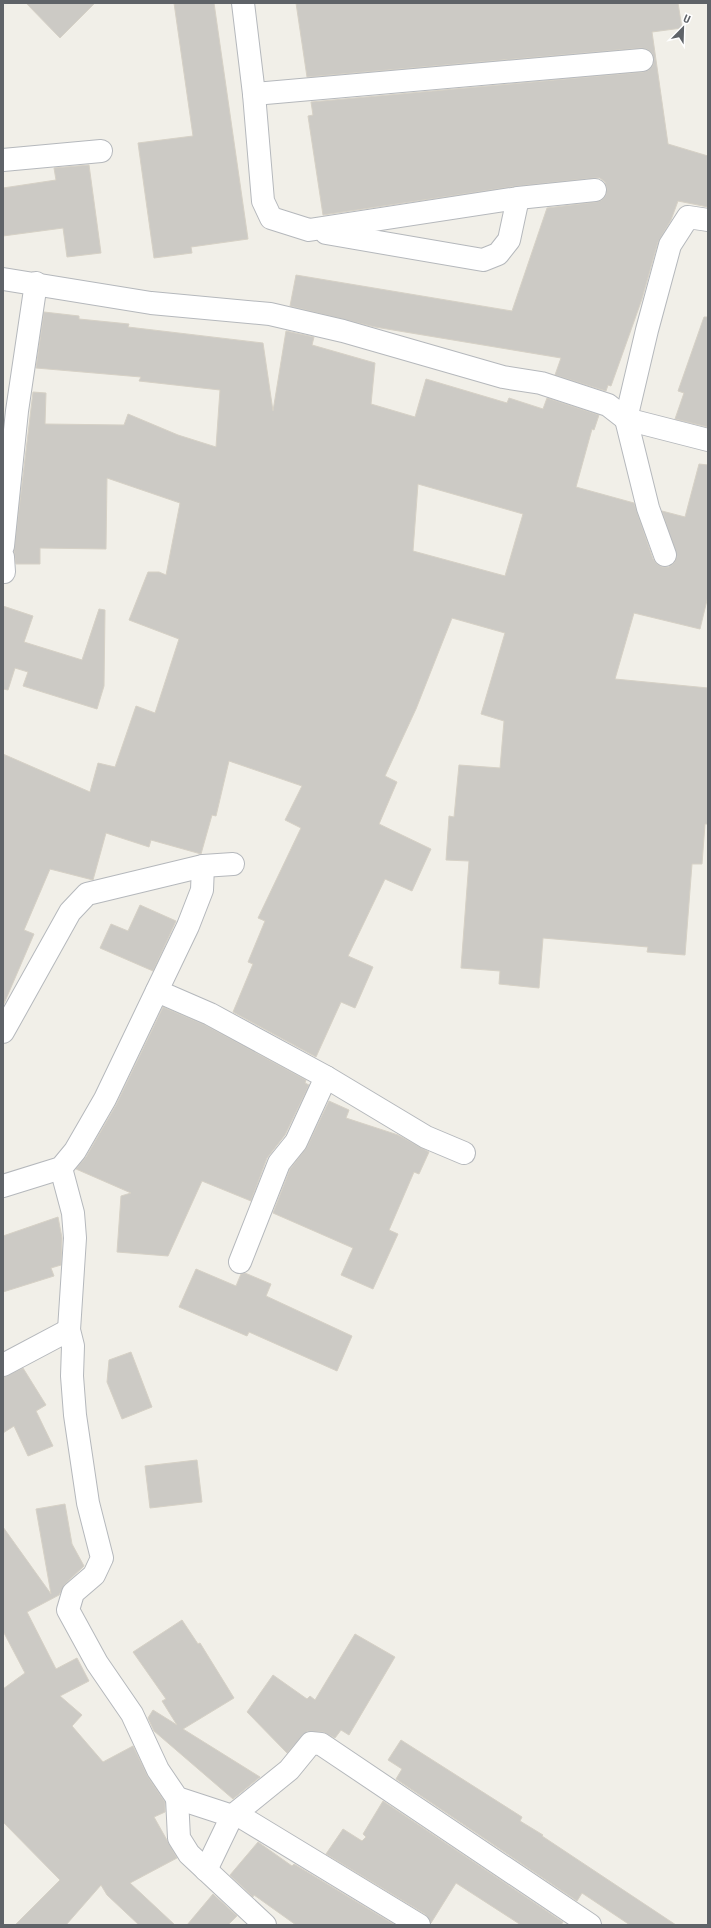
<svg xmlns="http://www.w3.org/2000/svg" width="711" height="1928" font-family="'Roboto Condensed',sans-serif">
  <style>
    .building { fill: #cccac5; stroke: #d6d1c6; fill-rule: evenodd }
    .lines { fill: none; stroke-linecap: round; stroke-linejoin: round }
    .street-casing { stroke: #b5b8bc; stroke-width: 24 }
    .street { stroke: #fff; stroke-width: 22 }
  </style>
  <rect width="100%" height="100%" fill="#f1efe8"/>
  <g class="building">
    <polygon points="26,3 95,3 60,38"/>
    <polygon points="174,3 214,3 248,239 191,247 192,253 154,258 138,143 193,136"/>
    <polygon points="296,3 678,3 682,28 652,32 668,144 708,156 708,207 678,201 671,220 658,242 642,299 611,386 608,385 606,391 555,375 561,358 375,327 290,306 296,275 512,311 547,208 596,202 602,200 606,195 607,189 605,182 600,178 594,178 517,186 323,215 308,116 313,115 311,102 643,72 649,70 653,65 654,59 652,53 647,49 641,48 307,77"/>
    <polygon points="89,165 101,253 67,257 63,228 3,236 3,188 56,180 54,168"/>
    <path d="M44 312 79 316V319L129 324 128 327 263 343 273 411 286 331 314 337 312 345 375 363 371 404 415 417 426 379 507 403 509 398 543 409 547 398 599 415 594 430 592 429 576 487 634 503 653 559 657 564 662 567H669L674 563 677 557 662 511 685 517 699 464 708 465V596L700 629 634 613 615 679 708 688V824H705L702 864H692L685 955 647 952 648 947 543 938 539 988 499 984 500 971 461 968 469 861 446 860 449 816 454 817 459 765 500 768 504 721 481 714 505 633 452 618 416 709 385 776 397 782 379 824 431 849 412 891 385 879 348 956 373 967 355 1008 341 1002 316 1057 233 1012 253 964 248 962 265 921 258 918 301 828 285 820 302 786 229 761 216 816 212 815 201 854 151 840 149 847 106 833 93 880 50 869 24 930 34 934 3 1006V754L90 792 98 763 115 767 136 706 155 713 179 639 129 620 148 572H159L166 575 180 503 107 478 106 549 40 548V564H16L14 551 33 392 46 393 45 424 124 425 128 414 178 435 216 447 220 390 139 381 141 377 36 368ZM418 484 523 514 505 576 413 551Z"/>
    <polygon points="704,317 708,317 708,427 675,419 684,393 678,391"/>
    <polygon points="3,606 33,616 24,642 82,660 99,609 105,610 104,686 97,709 23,686 28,672 15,668 8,690 3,689"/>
    <polygon points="140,905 176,921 153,971 100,948 111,924 128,931"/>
    <polygon points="163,1007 205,1025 306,1080 305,1083 309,1085 285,1135 267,1158 251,1201 202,1181 168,1256 117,1252 121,1196 131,1193 76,1169 86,1157 116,1105"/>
    <polygon points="329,1101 349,1110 346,1118 398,1135 429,1152 419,1174 414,1172 389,1230 398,1234 373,1289 341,1275 353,1248 273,1213 290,1169 307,1147"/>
    <polygon points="58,1217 62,1238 61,1265 51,1268 54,1276 3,1292 3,1236"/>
    <polygon points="196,1269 236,1286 241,1274 245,1273 271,1284 266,1296 352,1336 337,1371 249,1332 247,1336 179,1307"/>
    <polygon points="131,1352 152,1407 122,1419 107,1382 109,1360"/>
    <polygon points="23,1368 46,1405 36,1411 53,1446 28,1456 14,1426 3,1433 3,1377"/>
    <polygon points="197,1460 202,1502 150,1508 145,1466"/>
    <polygon points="65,1504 72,1544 84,1566 65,1584 59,1595 27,1612 56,1669 77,1658 89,1681 60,1696 82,1715 72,1726 103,1762 133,1746 148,1777 165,1802 165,1812 154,1817 177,1858 130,1883 175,1925 139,1925 107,1895 101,1885 66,1925 15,1925 60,1880 3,1822 3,1689 25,1673 3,1631 3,1527 51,1594 36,1509"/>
    <polygon points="182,1620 198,1644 200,1643 234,1698 183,1729 260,1777 233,1799 154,1731 148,1718 153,1710 177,1725 162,1701 166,1699 133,1652"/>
    <polygon points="355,1634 395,1657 349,1735 341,1730 335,1738 323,1732 307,1731 287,1753 247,1712 273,1675 307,1699 310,1696 315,1700"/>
    <polygon points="401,1740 522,1817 520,1821 543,1835 542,1836 676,1925 630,1925 582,1893 577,1901 396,1779 402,1769 388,1760"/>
    <polygon points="383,1801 563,1922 561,1925 521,1925 456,1883 431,1923 425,1914 326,1854 343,1829 362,1841 366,1837 363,1834"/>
    <polygon points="258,1842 292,1866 294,1864 395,1925 296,1925 254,1895 253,1897 230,1875"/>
    <polygon points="213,1894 237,1916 228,1925 187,1925"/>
  </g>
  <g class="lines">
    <defs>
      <g id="street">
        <polyline points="243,3 254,94 263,201 271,218 309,230 518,198 595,190"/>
        <polyline points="254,94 642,60"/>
        <polyline points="3,160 101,151"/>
        <polyline points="326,233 483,260 498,254 509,240 518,198"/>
        <polyline points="3,279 151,303 270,314 343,331 503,377 541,383 608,405 626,419 708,440"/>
        <polyline points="3,546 17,411 36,283"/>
        <polyline points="665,555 648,508 626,419 647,330 670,245 688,217 708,220"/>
        <polyline points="3,557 4,572 3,572"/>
        <polyline points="157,991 210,1014 326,1077 296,1142 279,1163 240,1262"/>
        <polyline points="3,1032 70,912 87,894 203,866 233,864"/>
        <polyline points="326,1077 426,1137 464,1153"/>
        <polyline points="61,1168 73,1213 75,1238 69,1330 73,1346 72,1376 75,1415 88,1503 102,1558 94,1575 73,1593 68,1610 97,1663 132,1714 158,1770 177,1798 232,1816 243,1818 419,1925"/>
        <polyline points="3,1186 61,1168 75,1151 105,1099 188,926 202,890 203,866"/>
        <polyline points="3,1365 69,1330"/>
        <polyline points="177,1798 179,1838 189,1854 265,1925"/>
        <polyline points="206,1870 232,1816 289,1770 311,1743 321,1744 590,1925"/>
      </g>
    </defs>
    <use href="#street" class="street-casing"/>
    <use href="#street" class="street"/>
  </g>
  <rect width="711" height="1928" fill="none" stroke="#5f6368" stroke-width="8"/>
  <g transform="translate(683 28) rotate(23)" stroke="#ffffff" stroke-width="3" paint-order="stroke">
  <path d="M0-3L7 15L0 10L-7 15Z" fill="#5f6368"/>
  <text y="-6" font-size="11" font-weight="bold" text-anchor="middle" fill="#5f6368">U</text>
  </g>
</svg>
